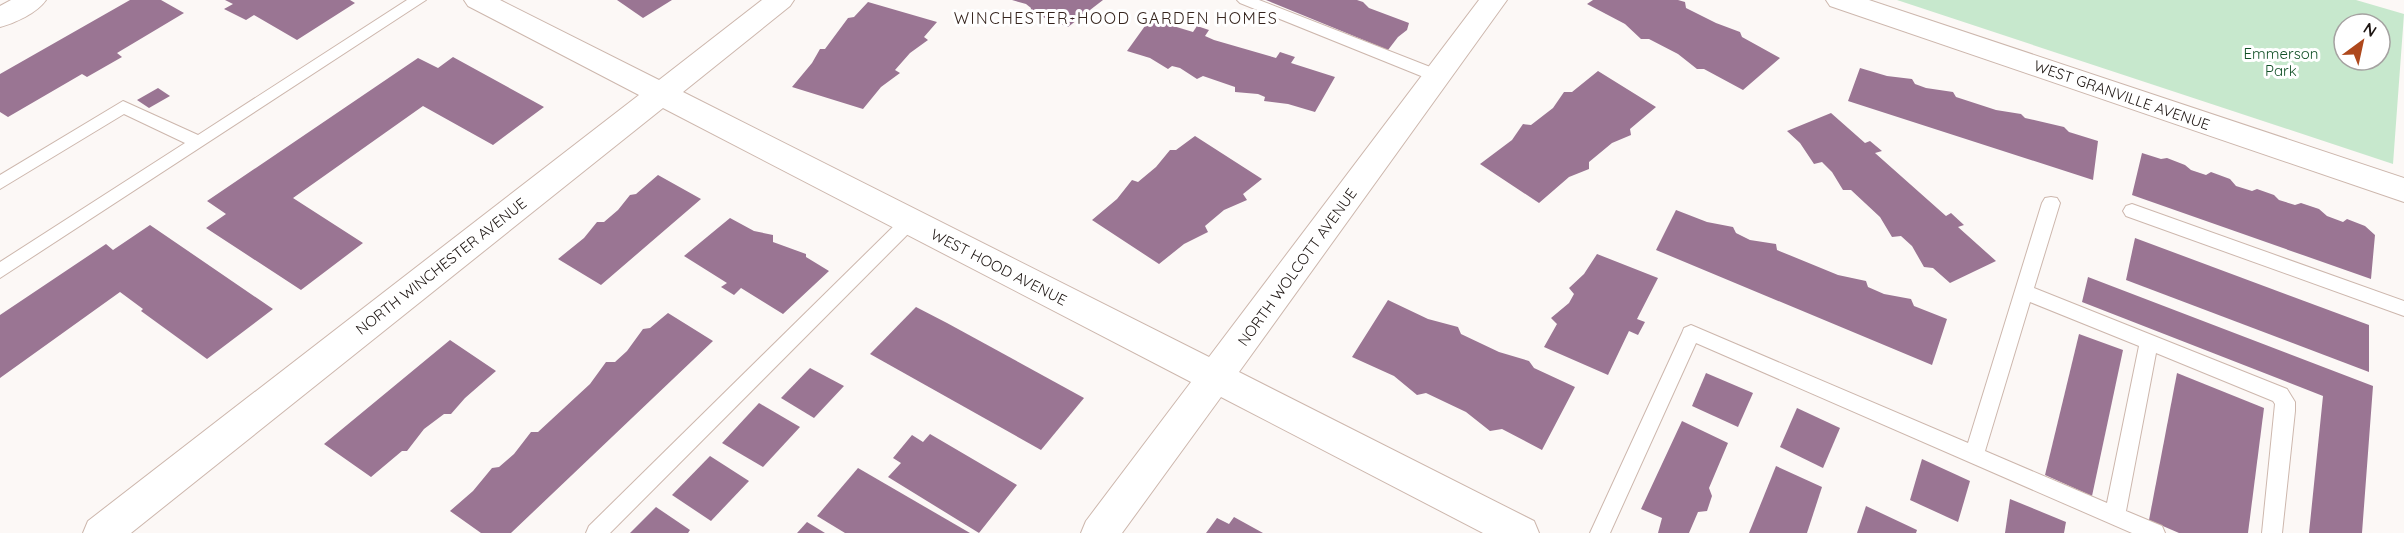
<svg xmlns="http://www.w3.org/2000/svg" width="2404" height="533" font-family="Quicksand,sans-serif">
  <style>
    .green { fill: #c7e8cd; fill-rule: evenodd }
    .building { fill: #9a7593 }
    .lines { fill: none; stroke-linecap: round; stroke-linejoin: round }
    .lane-casing { stroke: #cdb7ad; stroke-width: 2 }
    .street-casing { stroke: #cdb7ad; stroke-width: 2 }
    .lane { fill: #fff; fill-rule: evenodd }
    .street { fill: #fff; fill-rule: evenodd }
    .labels { text-anchor: middle; dominant-baseline: central; stroke-width: 6; stroke-linejoin: round; paint-order: stroke }
    .park-label { font-size: 15px; fill: #125027; stroke: #fff }
    .street-label { font-size: 15px; fill: #1e1613; stroke: #fff }
    .neighbourhood-label { font-size: 16px; letter-spacing: 1.5px; fill: #36251e; stroke: #fff }
  </style>
  <rect width="100%" height="100%" fill="#fcf8f6"/>
  <path class="green" d="M1897 0H2356L2404 14 2393 164ZM2344 24H2380V60H2344Z"/>
  <g class="building">
    <polygon points="130,0 161,0 184,13 117,53 122,57 87,77 82,74 8,117 0,112 0,74"/>
    <polygon points="225,0 350,0 355,3 297,40 254,15 246,20 224,9 233,4"/>
    <polygon points="617,0 672,0 643,18"/>
    <polygon points="1012,0 1103,0 1068,27 1030,12 1031,8 1026,4"/>
    <polygon points="1266,0 1357,0 1363,2 1369,8 1409,23 1407,30 1398,37 1388,50"/>
    <polygon points="1593,0 1678,0 1685,2 1686,8 1716,23 1740,32 1742,37 1780,58 1743,90 1704,69 1697,69 1678,54 1649,39 1641,39 1625,24 1587,4"/>
    <polygon points="868,2 937,22 924,37 928,40 910,53 895,70 900,73 881,87 863,109 792,87 812,63 820,49 825,49 848,18 854,17"/>
    <polygon points="1150,19 1193,32 1197,26 1209,30 1205,36 1214,40 1276,58 1280,52 1295,57 1291,63 1335,77 1315,112 1288,104 1264,101 1265,97 1258,94 1235,92 1235,87 1203,76 1197,79 1180,68 1172,66 1168,69 1150,58 1127,51"/>
    <polygon points="453,57 544,107 493,145 423,106 293,198 363,243 301,290 206,228 226,214 207,201 418,58 438,68"/>
    <polygon points="1860,68 1887,76 1912,79 1915,84 1926,88 1953,92 1956,97 1996,110 2021,114 2025,118 2064,127 2069,132 2098,141 2093,180 1848,101"/>
    <polygon points="1598,71 1656,107 1630,129 1631,135 1612,143 1589,162 1589,169 1569,177 1539,203 1480,164 1512,140 1523,124 1531,125 1553,108 1564,92 1572,92"/>
    <polygon points="158,88 170,96 149,108 137,100"/>
    <polygon points="1831,113 1865,143 1870,141 1882,151 1875,153 1946,216 1951,213 1964,225 1958,227 1996,261 1950,283 1933,268 1924,267 1912,246 1901,236 1892,237 1880,217 1851,190 1843,190 1832,172 1822,162 1814,164 1800,143 1787,131"/>
    <polygon points="1195,136 1262,179 1243,194 1247,200 1224,210 1205,226 1208,232 1184,244 1159,264 1092,220 1117,199 1132,180 1138,182 1156,167 1170,150 1176,150"/>
    <polygon points="2142,153 2161,159 2167,158 2185,165 2191,170 2206,175 2211,172 2230,179 2236,186 2252,191 2257,189 2274,195 2279,200 2295,205 2301,203 2319,209 2327,216 2343,222 2347,219 2365,226 2375,235 2371,279 2132,195"/>
    <polygon points="658,175 701,199 601,285 558,259 584,238 597,222 604,222 618,210 630,195 636,194"/>
    <polygon points="1676,210 1707,222 1733,227 1736,233 1750,240 1776,244 1777,250 1838,275 1866,281 1868,287 1884,294 1911,299 1914,306 1947,319 1932,365 1656,250"/>
    <polygon points="730,218 754,231 773,235 773,242 806,254 806,257 829,271 783,314 741,288 734,295 721,287 727,283 684,256"/>
    <polygon points="150,225 273,309 207,359 141,311 143,309 120,292 0,378 0,315 106,244 113,250"/>
    <polygon points="2135,238 2369,325 2369,372 2126,280"/>
    <polygon points="1597,254 1658,278 1637,319 1645,322 1638,335 1629,331 1608,375 1544,347 1557,324 1551,318 1569,303 1574,294 1569,288 1584,274"/>
    <polygon points="2088,277 2373,386 2362,533 2309,533 2323,396 2082,302"/>
    <polygon points="1388,300 1428,319 1458,327 1461,334 1499,352 1529,361 1534,368 1575,387 1542,450 1502,429 1490,431 1466,412 1426,393 1417,395 1394,376 1352,357"/>
    <polygon points="916,307 947,323 1084,398 1041,450 870,354"/>
    <polygon points="668,313 713,341 511,533 481,533 450,511 473,491 492,468 499,467 514,454 531,432 538,432 590,384 606,362 615,362 627,351 643,329 650,328"/>
    <polygon points="2079,334 2123,350 2092,496 2045,475"/>
    <polygon points="450,340 496,371 465,398 451,414 444,414 424,429 407,451 402,451 371,477 324,444"/>
    <polygon points="810,368 844,386 814,418 781,398"/>
    <polygon points="1706,373 1753,393 1738,427 1692,406"/>
    <polygon points="2177,373 2264,408 2248,533 2179,533 2149,520"/>
    <polygon points="759,403 800,427 763,467 722,443"/>
    <polygon points="1797,408 1840,428 1823,468 1780,447"/>
    <polygon points="1682,421 1728,443 1709,488 1712,496 1707,511 1698,512 1689,533 1658,533 1662,518 1641,509"/>
    <polygon points="930,434 1017,485 979,533 888,477 901,463 893,458 912,435 923,442"/>
    <polygon points="710,456 749,481 711,521 672,495"/>
    <polygon points="1922,459 1970,481 1958,522 1910,500"/>
    <polygon points="1776,466 1822,487 1807,533 1749,533"/>
    <polygon points="858,468 970,533 845,533 817,516"/>
    <polygon points="2010,499 2066,522 2064,533 2005,533"/>
    <polygon points="1866,506 1917,530 1916,533 1857,533"/>
    <polygon points="656,507 690,530 688,533 630,533"/>
    <polygon points="1234,517 1263,533 1206,533 1217,518 1229,524"/>
    <polygon points="807,522 825,533 797,533"/>
  </g>
  <g class="lines">
    <defs>
      <g id="lane">
        <polygon points="407,0 426,0 0,278 0,262 185,143 124,114 0,189 0,175 123,101 198,135"/>
        <polygon points="1237,0 1259,0 1443,72 1445,76 1443,80 1431,80 1240,3"/>
        <path d="M2051 197 2057 198 2060 203 2034 288 2287 389 2295 402V411L2282 533H2262L2275 404 2273 401 2156 353 2126 511 2162 526 2165 533H2132L1696 343 1610 533H1590L1682 333 1684 328 1691 325 1968 443 2042 203 2045 198ZM2030 302 2139 346 2107 503 1985 451Z"/>
        <polygon points="2132,204 2404,301 2404,316 2126,216 2123,211 2126,206"/>
        <polygon points="910,214 916,216 919,221 916,226 610,533 586,533 589,526 904,216"/>
      </g>
      <g id="street">
        <path d="M11 0H46C37 13 15 23 0 27V6Z"/>
        <polygon points="464,0 500,0 659,80 762,0 794,0 790,6 683,92 1209,357 1479,0 1507,0 1239,372 1534,521 1539,533 1483,533 1221,397 1122,533 1081,533 1086,521 1191,382 663,108 131,533 83,533 88,521 639,95 468,6"/>
        <polygon points="1826,0 1869,0 2404,178 2404,202 1830,6"/>
      </g>
    </defs>
    <use href="#lane" class="lane-casing"/>
    <use href="#street" class="street-casing"/>
    <use href="#lane" class="lane"/>
    <use href="#street" class="street"/>
  </g>
  <g class="labels">
    <g class="park-label">
      <text x="2281" y="53">Emmerson<tspan x="2281" dy="17">Park</tspan></text>
    </g>
    <g class="street-label">
      <text transform="translate(2122 95) rotate(19)">WEST GRANVILLE AVENUE</text>
      <text transform="translate(441 266) rotate(-38)">NORTH WINCHESTER AVENUE</text>
      <text transform="translate(999 267) rotate(27)">WEST HOOD AVENUE</text>
      <text transform="translate(1297 267) rotate(-54)">NORTH WOLCOTT AVENUE</text>
    </g>
    <g class="neighbourhood-label">
      <text x="1116" y="18">WINCHESTER-HOOD GARDEN HOMES</text>
    </g>
  </g>
  <g transform="translate(2362 42) rotate(33)"><circle r="28" fill="#ffffff" stroke="#a5a2a1" stroke-width="1.5"/>
  <path d="M0-4.5L10 22L0 15L-10 22Z" fill="#ae481c"/>
  <text y="-9" font-size="16" font-weight="bold" text-anchor="middle" fill="#1e1613">N</text>
  </g>
</svg>
